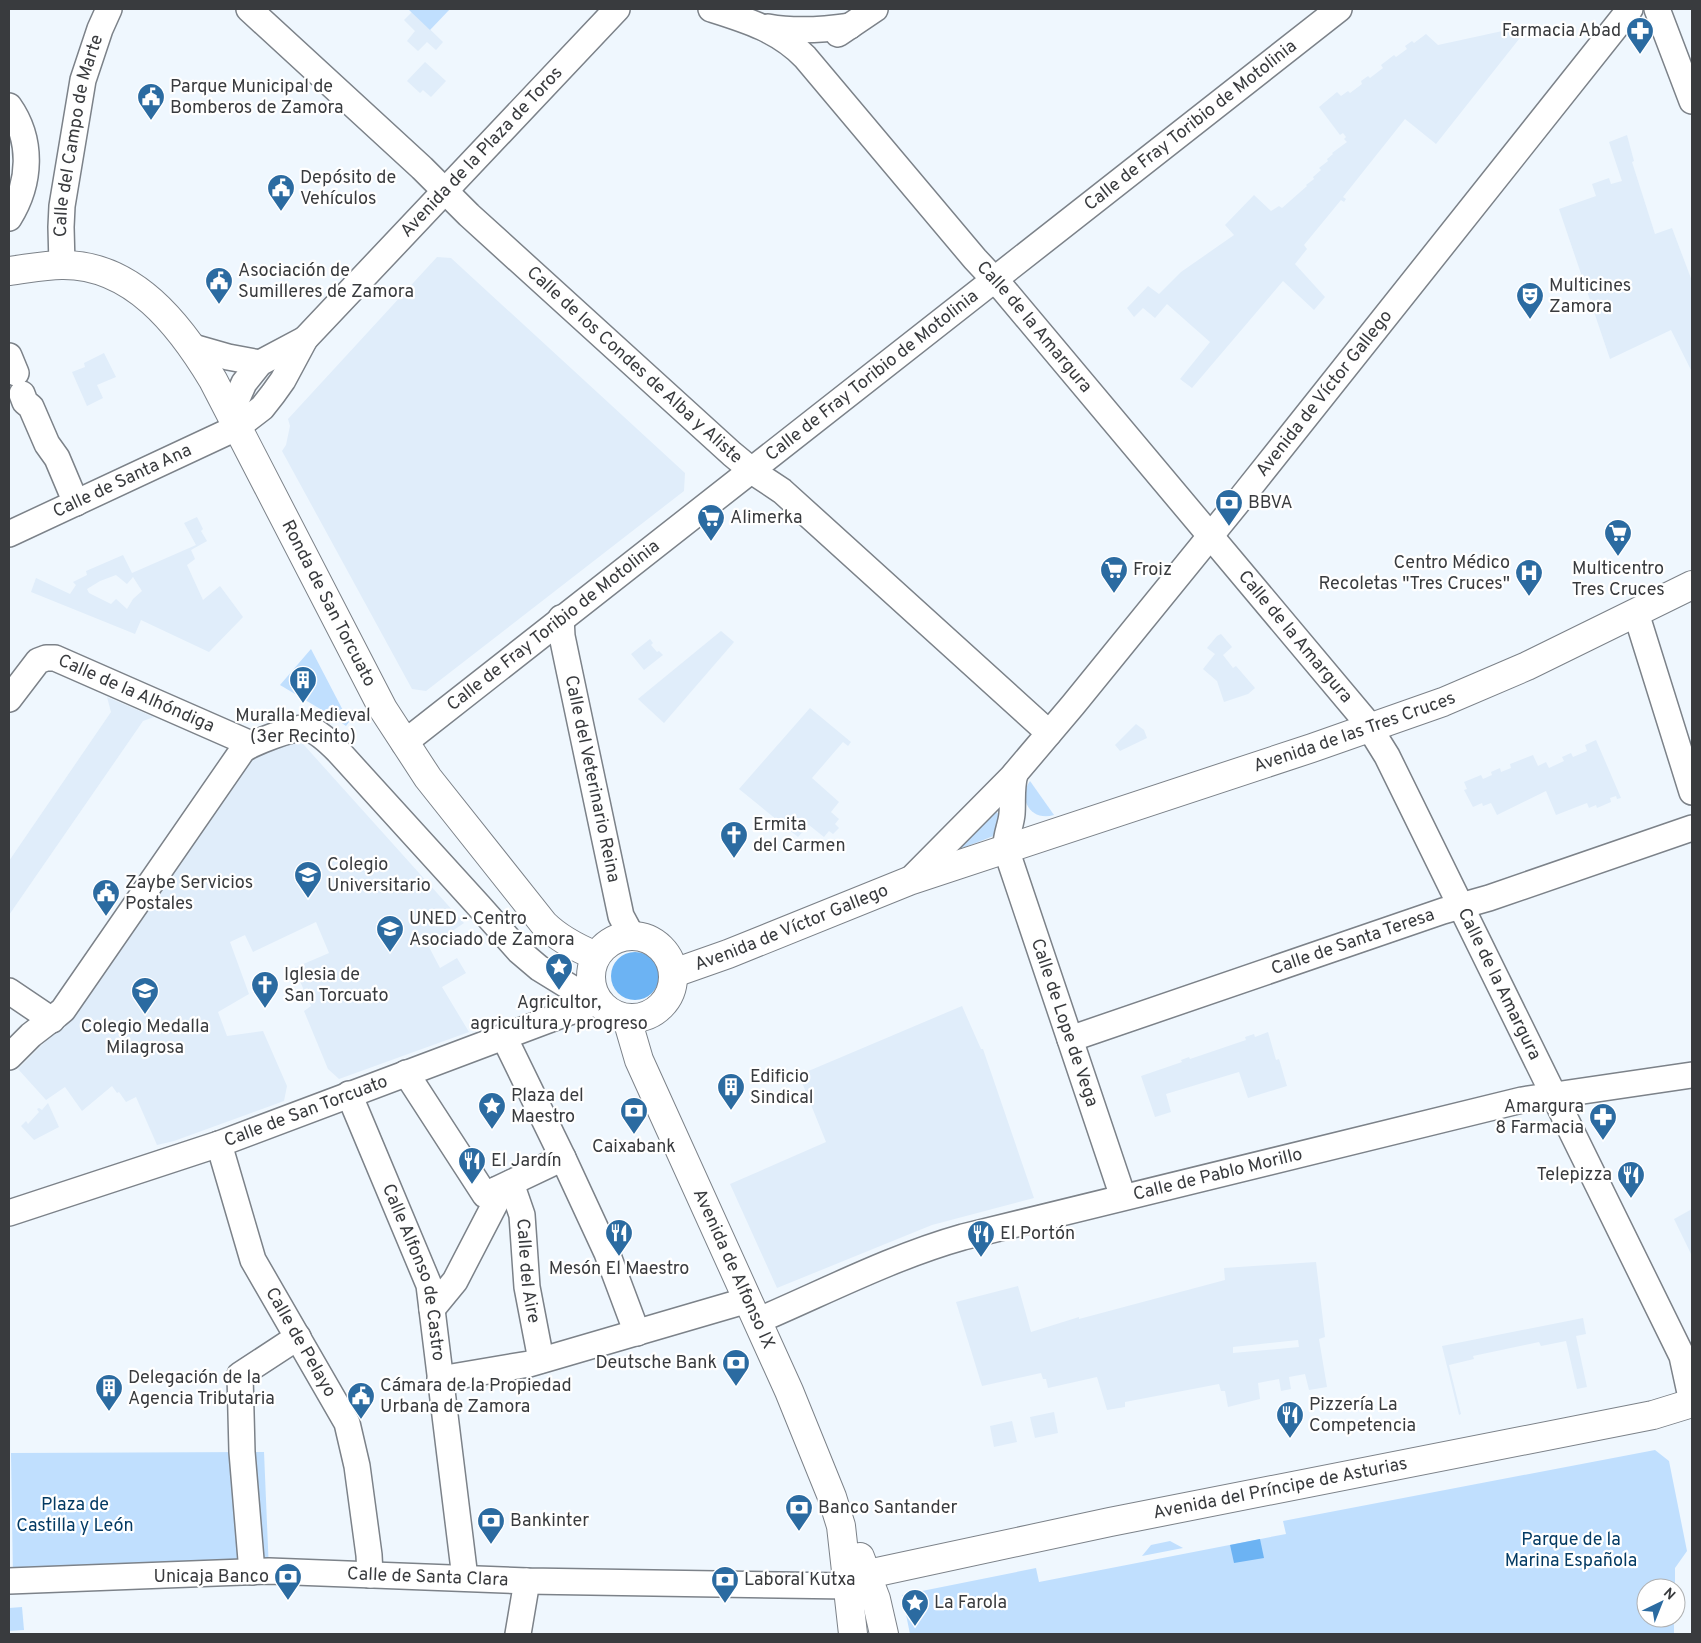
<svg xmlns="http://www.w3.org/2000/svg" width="1701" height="1643" font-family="Overpass,sans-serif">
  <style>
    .built { fill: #e0edfa; fill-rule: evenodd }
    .green { fill: #c0dffe }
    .water { fill: #6cb3f3 }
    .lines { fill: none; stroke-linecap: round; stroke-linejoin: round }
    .street-casing { stroke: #7c8289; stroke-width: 28 }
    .secondary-casing { stroke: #7c8289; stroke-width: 30 }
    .street { stroke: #fff; stroke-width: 25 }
    .secondary { stroke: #fff; stroke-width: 28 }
    .labels { text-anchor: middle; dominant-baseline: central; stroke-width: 4.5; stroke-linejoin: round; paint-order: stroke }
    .poi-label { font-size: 18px; fill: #393b3e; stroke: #fff; text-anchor: start }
    .street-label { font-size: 18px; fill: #393b3e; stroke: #fff }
    .park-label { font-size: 18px; fill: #043b64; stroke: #fff }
  </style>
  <rect width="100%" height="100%" fill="#eff7fe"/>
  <g class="built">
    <polygon points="412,12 443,42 436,50 427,42 418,51 407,41 415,31 404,20"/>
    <polygon points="1507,30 1523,34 1436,144 1405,119 1343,197 1346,199 1344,202 1341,200 1304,245 1307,249 1295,264 1325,297 1314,310 1283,281 1192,388 1180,379 1210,342 1167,304 1155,318 1143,308 1134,317 1127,308 1148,286 1159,294 1181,272 1234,235 1225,225 1254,195 1271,211 1279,206 1282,208 1307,186 1306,185 1314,179 1313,177 1321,170 1319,168 1328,161 1327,159 1333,154 1332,153 1347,142 1344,139 1346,137 1343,133 1340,135 1319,107 1337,92 1341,96 1348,91 1350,93 1362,84 1361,81 1368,76 1370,78 1383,68 1381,65 1394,55 1396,57 1407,49 1405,46 1412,41 1414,43 1426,34 1438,45"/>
    <polygon points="425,62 446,81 431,97 423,90 420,93 407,81"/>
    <polygon points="1627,135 1634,161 1632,162 1655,234 1672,228 1692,281 1692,372 1671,330 1610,359 1559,209 1596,196 1592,184 1609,178 1611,184 1622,181 1609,142"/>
    <polygon points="437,257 451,258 685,473 684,491 426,691 412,689 282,451 286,445 290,426 288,419"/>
    <polygon points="104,353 116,377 97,385 103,398 87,406 72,372 85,367 84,363"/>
    <path d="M197 517 203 529 201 531 207 541 191 550 195 559 187 565 203 600 220 586 243 617 209 652 141 620 135 634 31 592 36 578 70 594 76 585 73 582 87 575 86 571 123 555 132 573 196 545 184 523ZM116 575 127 584 133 577 142 591 133 599 127 609 116 599 111 604 89 593 87 589 100 581Z"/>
    <polygon points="721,631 734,642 664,723 638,699"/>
    <polygon points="1221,634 1232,647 1223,655 1233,668 1236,666 1255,688 1248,694 1224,702 1217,681 1203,669 1215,654 1207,648 1217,636"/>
    <polygon points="650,639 653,643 651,645 657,652 659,651 663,655 644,670 631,654"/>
    <polygon points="107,697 154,717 143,721 9,915 9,861 111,712"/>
    <polygon points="810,708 851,742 848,746 843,742 812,778 839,802 831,812 839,819 835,824 839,828 833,834 829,831 824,837 809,825 798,837 739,789"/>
    <polygon points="1136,724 1144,730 1147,738 1120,751 1115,745"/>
    <polygon points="295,735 464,923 429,947 440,968 457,958 466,973 442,987 469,1032 339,1079 328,1069 304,1011 311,1006 294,968 329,953 316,922 253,952 245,935 230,942 249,994 218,1012 227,1036 263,1031 287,1086 284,1101 174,1141 157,1145 136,1097 126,1102 119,1092 117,1093 112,1086 82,1111 65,1087 46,1100 18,1069 68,1019 249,756"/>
    <polygon points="1596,740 1621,798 1617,799 1616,796 1610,798 1611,802 1597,808 1596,805 1589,808 1587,803 1556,815 1546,791 1497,815 1491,803 1483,806 1482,803 1473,807 1464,790 1467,789 1464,782 1481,775 1483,779 1492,775 1491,772 1500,768 1501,772 1511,768 1510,764 1533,755 1538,766 1546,762 1549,768 1564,761 1562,757 1571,753 1573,757 1587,751 1585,745"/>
    <polygon points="962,1006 981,1049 983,1049 1034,1198 932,1225 777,1288 730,1184 826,1142 799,1075"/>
    <polygon points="1268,1032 1276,1060 1279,1059 1287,1086 1248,1098 1239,1072 1166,1094 1171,1112 1155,1117 1141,1076 1182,1062 1181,1060 1189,1057 1190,1059 1246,1040 1245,1037 1254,1034 1255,1037"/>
    <polygon points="48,1103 59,1127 34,1140 21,1126 26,1121 28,1124 39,1112 37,1109 39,1108 42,1110"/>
    <polygon points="1692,1209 1692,1256 1674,1219"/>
    <path d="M1316 1262 1325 1337 1319 1339 1327 1387 1309 1390 1305 1374 1289 1377 1291 1389 1281 1391 1279 1379 1258 1383 1260 1399 1228 1407 1225 1391H1221L1219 1384 1125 1402V1407L1107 1410 1097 1377 1048 1388 1046 1379H1043L1041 1373 982 1386 956 1302 1018 1286 1031 1332 1079 1317V1319L1225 1280 1224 1268ZM1298 1340 1299 1347 1233 1353V1347Z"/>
    <polygon points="1583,1318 1586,1334 1576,1336 1587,1387 1577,1389 1566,1341 1541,1346 1539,1342 1473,1356 1474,1359 1449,1365 1461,1414 1459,1415 1442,1346"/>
    <polygon points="1054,1412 1058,1433 1035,1438 1030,1417"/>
    <polygon points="1012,1421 1017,1442 994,1447 990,1426"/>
  </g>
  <g class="green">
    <polygon points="408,9 450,9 430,30"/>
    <polygon points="311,649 349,722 346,726 332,716 280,685"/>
    <path d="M1030 781 1054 815C1031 822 1017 799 1030 781Z"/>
    <polygon points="995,811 1000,815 996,835 955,851"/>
    <polygon points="1655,1450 1669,1461 1687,1551 1675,1568 1675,1588 1646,1588 1646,1618 1674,1618 1674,1634 910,1634 902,1595 1036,1568 1039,1582 1286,1534 1283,1521"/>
    <polygon points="264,1452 269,1571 13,1580 11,1453"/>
    <polygon points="1170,1541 1183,1548 1142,1556 1151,1545"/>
    <polygon points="22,1607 24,1630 9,1631 9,1608"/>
  </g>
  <g class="water">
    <circle cx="635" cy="976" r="24"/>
    <polygon points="1260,1539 1264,1558 1234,1563 1230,1545"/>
  </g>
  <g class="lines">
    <defs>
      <g id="street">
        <path id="s1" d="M249 9 422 168 469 215 732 454 755 473 782 491 1049 733"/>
        <path id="s2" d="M711 9C746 20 779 30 805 57L975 259 1004 290 1364 719 1387 756 1682 1356 1692 1402"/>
        <polyline points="1657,9 1692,101"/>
        <path d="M768 27C796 32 823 30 850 26"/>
        <polyline points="838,34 875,9"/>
        <path d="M9 106C33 140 31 183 9 218"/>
        <path id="s3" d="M62 265 61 227 62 206 83 80 100 29 109 9"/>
        <polyline points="193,347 228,357 260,363"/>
        <polyline points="9,356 16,373"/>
        <polyline points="22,394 25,402 31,407 47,444 57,458 76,503"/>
        <polyline points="236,428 236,401 244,383 260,363 305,339"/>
        <path id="s4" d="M9 534 236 428 262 408 273 394 283 380 305 339 617 9"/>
        <polyline points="1636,613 1692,792"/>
        <path id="s5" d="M561 618 562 636 567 660 621 916 628 929 633 935"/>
        <path id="s6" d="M9 699 38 661 46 658H55L251 744"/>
        <path id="s7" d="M404 743 1339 9"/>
        <path id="s8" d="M1015 774C1011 788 1013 800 1012 814 1011 826 1005 836 1006 849L1123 1197"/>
        <path id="s9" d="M909 881 1012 777 1073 705 1242 497 1630 9"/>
        <polyline points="9,991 52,1020"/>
        <path id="s10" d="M1070 1039 1443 911 1489 898 1692 828"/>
        <path d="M9 1057 31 1035 57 1015 63 1010 242 751C249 744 296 726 306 728 317 730 330 743 338 751L479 906 519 951 539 968 578 992 598 999"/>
        <polyline points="406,1073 485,1195 563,1158 504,1037"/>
        <path id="s11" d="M349 1094 429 1285 465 1578"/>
        <path id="s12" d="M219 1144 253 1260 347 1423 357 1466 369 1555 370 1575"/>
        <polyline points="563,1158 607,1253 637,1333"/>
        <path id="s13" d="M511 1183 522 1215 527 1287 541 1360"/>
        <path id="s14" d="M9 1213 219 1144 599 1001"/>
        <polyline points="432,1309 455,1281 497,1200 496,1190"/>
        <path id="s15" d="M757 1321C825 1292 892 1257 963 1237L1522 1100 1692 1075"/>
        <polyline points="440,1379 529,1364 748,1300"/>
        <polyline points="252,1572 242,1452 240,1375 298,1337"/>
        <path id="s16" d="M9 1581 269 1571 527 1581 848 1586"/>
        <polyline points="518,1634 527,1581"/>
      </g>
      <g id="secondary">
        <path id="s17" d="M9 271C26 269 44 265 62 265 133 264 180 325 213 380L383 709 428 778 544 924C559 939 577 948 596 956"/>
        <circle cx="632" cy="977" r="41"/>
        <path id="s18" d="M674 973 728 954 909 881 1312 748 1443 702 1527 666 1692 585"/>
        <path id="s19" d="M627 1019 639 1060 789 1391 832 1497 841 1526 853 1634"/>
        <polyline points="860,1557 876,1599 884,1634"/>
        <path id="s20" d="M868 1574 1110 1522 1653 1415 1692 1403"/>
      </g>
    </defs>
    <use href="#street" class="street-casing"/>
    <use href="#secondary" class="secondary-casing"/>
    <use href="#street" class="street"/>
    <use href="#secondary" class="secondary"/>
  </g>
  <defs>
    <symbol id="pharmacy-pin" viewBox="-11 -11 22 30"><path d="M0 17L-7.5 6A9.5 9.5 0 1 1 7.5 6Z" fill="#2b6ba1" stroke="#fff"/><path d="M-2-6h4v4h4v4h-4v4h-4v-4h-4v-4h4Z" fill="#fff"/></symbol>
    <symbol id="civic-pin" viewBox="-11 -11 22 30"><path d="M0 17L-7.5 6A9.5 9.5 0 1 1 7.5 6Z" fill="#2b6ba1" stroke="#fff"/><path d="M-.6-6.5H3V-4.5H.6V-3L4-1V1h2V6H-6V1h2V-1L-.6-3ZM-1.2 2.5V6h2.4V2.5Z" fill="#fff"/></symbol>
    <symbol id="theatre-pin" viewBox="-11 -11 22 30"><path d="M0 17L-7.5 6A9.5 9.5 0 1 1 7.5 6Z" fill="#2b6ba1" stroke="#fff"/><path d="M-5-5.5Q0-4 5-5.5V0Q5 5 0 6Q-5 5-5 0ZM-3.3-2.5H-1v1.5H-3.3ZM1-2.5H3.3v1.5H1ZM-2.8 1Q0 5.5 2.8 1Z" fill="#fff"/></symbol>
    <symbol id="bank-pin" viewBox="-11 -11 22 30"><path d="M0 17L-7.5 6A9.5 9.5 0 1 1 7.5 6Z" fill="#2b6ba1" stroke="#fff"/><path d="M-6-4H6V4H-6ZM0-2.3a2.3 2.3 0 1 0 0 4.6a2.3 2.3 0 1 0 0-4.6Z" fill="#fff"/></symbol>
    <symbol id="supermarket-pin" viewBox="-11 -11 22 30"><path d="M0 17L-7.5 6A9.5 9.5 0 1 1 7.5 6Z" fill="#2b6ba1" stroke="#fff"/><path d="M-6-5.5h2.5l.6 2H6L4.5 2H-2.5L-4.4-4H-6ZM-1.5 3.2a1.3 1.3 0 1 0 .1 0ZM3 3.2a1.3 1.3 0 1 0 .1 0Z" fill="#fff"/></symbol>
    <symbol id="hospital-pin" viewBox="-11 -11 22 30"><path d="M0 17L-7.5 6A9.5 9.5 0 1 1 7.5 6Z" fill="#2b6ba1" stroke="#fff"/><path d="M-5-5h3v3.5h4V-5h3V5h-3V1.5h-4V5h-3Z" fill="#fff"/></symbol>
    <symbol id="building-pin" viewBox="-11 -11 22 30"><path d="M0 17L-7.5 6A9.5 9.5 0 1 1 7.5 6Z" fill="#2b6ba1" stroke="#fff"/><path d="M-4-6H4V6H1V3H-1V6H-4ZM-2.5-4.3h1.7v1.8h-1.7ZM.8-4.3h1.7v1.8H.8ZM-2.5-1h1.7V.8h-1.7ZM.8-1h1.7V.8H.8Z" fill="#fff"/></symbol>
    <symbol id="church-pin" viewBox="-11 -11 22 30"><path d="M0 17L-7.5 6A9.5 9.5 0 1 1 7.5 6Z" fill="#2b6ba1" stroke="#fff"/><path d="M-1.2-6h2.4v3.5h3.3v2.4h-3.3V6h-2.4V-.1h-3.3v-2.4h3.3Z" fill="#fff"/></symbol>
    <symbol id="university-pin" viewBox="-11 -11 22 30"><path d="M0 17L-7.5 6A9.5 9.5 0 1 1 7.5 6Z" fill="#2b6ba1" stroke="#fff"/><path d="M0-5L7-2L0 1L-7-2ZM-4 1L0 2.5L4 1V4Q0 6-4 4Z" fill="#fff"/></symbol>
    <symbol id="sight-pin" viewBox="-11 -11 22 30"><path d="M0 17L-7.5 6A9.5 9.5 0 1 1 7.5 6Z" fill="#2b6ba1" stroke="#fff"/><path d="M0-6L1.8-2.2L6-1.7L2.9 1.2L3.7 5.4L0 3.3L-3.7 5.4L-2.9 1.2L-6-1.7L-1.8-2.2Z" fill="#fff"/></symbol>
    <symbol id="school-pin" viewBox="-11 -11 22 30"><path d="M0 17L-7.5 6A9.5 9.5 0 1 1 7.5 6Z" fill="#2b6ba1" stroke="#fff"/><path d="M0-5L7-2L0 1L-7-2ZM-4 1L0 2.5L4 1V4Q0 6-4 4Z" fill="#fff"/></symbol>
    <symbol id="restaurant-pin" viewBox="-11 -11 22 30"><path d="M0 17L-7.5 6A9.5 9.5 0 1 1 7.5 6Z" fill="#2b6ba1" stroke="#fff"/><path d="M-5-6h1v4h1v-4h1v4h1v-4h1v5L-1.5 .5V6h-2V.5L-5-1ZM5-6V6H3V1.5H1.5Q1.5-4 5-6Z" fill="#fff"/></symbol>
  </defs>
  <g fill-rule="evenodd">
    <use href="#pharmacy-pin" x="1624" y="15" width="32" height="43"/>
    <use href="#civic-pin" x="135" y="81" width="32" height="43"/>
    <use href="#civic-pin" x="265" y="172" width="32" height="43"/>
    <use href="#civic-pin" x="203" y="265" width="32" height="43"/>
    <use href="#theatre-pin" x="1514" y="280" width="32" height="43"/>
    <use href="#bank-pin" x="1213" y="487" width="32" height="43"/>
    <use href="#supermarket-pin" x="695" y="502" width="32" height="43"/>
    <use href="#supermarket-pin" x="1602" y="517" width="32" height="43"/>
    <use href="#supermarket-pin" x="1098" y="554" width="32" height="43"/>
    <use href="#hospital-pin" x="1513" y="557" width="32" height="43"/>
    <use href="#building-pin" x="287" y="664" width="32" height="43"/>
    <use href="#church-pin" x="718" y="819" width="32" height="43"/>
    <use href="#university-pin" x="292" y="859" width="32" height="43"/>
    <use href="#civic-pin" x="90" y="877" width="32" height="43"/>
    <use href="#university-pin" x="374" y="913" width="32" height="43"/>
    <use href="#sight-pin" x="543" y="951" width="32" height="43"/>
    <use href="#church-pin" x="249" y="969" width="32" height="43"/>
    <use href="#school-pin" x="129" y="975" width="32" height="43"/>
    <use href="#building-pin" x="715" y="1071" width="32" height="43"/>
    <use href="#sight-pin" x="476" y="1090" width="32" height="43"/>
    <use href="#bank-pin" x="618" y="1095" width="32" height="43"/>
    <use href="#pharmacy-pin" x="1587" y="1101" width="32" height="43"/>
    <use href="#restaurant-pin" x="456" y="1145" width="32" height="43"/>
    <use href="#restaurant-pin" x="1615" y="1159" width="32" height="43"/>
    <use href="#restaurant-pin" x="603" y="1217" width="32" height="43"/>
    <use href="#restaurant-pin" x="965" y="1218" width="32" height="43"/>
    <use href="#bank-pin" x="720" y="1347" width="32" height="43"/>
    <use href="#building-pin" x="93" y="1372" width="32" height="43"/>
    <use href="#civic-pin" x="345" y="1380" width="32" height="43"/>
    <use href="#restaurant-pin" x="1274" y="1399" width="32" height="43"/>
    <use href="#bank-pin" x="783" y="1492" width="32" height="43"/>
    <use href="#bank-pin" x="475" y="1505" width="32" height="43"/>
    <use href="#bank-pin" x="272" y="1561" width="32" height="43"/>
    <use href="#bank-pin" x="709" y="1564" width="32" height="43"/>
    <use href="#sight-pin" x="899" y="1587" width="32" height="43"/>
  </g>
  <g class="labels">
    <g class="poi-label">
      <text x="1621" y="31" text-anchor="end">Farmacia Abad</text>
      <text x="170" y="87">Parque Municipal de<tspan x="170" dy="21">Bomberos de Zamora</tspan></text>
      <text x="300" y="178">Depósito de<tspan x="300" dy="21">Vehículos</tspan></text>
      <text x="238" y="271">Asociación de<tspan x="238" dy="21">Sumilleres de Zamora</tspan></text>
      <text x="1549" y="286">Multicines<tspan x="1549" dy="21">Zamora</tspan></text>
      <text x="1248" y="503">BBVA</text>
      <text x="730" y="518">Alimerka</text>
      <text x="1510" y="563" text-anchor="end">Centro Médico<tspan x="1510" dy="21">Recoletas "Tres Cruces"</tspan></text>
      <text x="1618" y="569" text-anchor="middle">Multicentro<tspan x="1618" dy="21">Tres Cruces</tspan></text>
      <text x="1133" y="570">Froiz</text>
      <text x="303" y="716" text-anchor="middle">Muralla Medieval<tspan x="303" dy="21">(3er Recinto)</tspan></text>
      <text x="753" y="825">Ermita<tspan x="753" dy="21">del Carmen</tspan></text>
      <text x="327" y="865">Colegio<tspan x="327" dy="21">Universitario</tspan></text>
      <text x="125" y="883">Zaybe Servicios<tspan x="125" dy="21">Postales</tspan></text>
      <text x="409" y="919">UNED - Centro<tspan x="409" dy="21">Asociado de Zamora</tspan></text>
      <text x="284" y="975">Iglesia de<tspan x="284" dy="21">San Torcuato</tspan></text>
      <text x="559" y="1003" text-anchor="middle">Agricultor,<tspan x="559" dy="21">agricultura y progreso</tspan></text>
      <text x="145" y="1027" text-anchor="middle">Colegio Medalla<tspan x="145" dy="21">Milagrosa</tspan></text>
      <text x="750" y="1077">Edificio<tspan x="750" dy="21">Sindical</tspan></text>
      <text x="511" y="1096">Plaza del<tspan x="511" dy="21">Maestro</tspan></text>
      <text x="1584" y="1107" text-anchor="end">Amargura<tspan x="1584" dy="21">8 Farmacia</tspan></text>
      <text x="634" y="1147" text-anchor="middle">Caixabank</text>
      <text x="491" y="1161">El Jardín</text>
      <text x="1612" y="1175" text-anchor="end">Telepizza</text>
      <text x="1000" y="1234">El Portón</text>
      <text x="619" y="1269" text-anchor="middle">Mesón El Maestro</text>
      <text x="717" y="1363" text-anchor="end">Deutsche Bank</text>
      <text x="128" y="1378">Delegación de la<tspan x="128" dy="21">Agencia Tributaria</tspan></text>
      <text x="380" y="1386">Cámara de la Propiedad<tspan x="380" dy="21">Urbana de Zamora</tspan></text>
      <text x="1309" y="1405">Pizzería La<tspan x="1309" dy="21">Competencia</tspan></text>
      <text x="818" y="1508">Banco Santander</text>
      <text x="510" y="1521">Bankinter</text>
      <text x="269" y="1577" text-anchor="end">Unicaja Banco</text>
      <text x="744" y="1580">Laboral Kutxa</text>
      <text x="934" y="1603">La Farola</text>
    </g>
    <g class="street-label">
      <text stroke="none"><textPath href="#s7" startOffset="1000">Calle de Fray Toribio de Motolinia</textPath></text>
      <text stroke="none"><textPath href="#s3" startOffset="131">Calle del Campo de Marte</textPath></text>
      <text stroke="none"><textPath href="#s4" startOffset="622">Avenida de la Plaza de Toros</textPath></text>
      <text stroke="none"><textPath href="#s2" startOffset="461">Calle de la Amargura</textPath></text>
      <text stroke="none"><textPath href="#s1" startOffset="525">Calle de los Condes de Alba y Aliste</textPath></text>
      <text stroke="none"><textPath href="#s7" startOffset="595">Calle de Fray Toribio de Motolinia</textPath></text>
      <text stroke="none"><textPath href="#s9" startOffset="641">Avenida de Víctor Gallego</textPath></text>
      <text stroke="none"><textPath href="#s4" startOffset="125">Calle de Santa Ana</textPath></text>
      <text stroke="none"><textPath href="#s17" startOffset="504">Ronda de San Torcuato</textPath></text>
      <text stroke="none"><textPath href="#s7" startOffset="190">Calle de Fray Toribio de Motolinia</textPath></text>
      <text stroke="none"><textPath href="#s2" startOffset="866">Calle de la Amargura</textPath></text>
      <text stroke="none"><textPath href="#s6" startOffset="154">Calle de la Alhóndiga</textPath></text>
      <text stroke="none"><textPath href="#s18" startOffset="722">Avenida de las Tres Cruces</textPath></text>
      <text stroke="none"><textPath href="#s5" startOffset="164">Calle del Veterinario Reina</textPath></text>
      <text stroke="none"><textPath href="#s18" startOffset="126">Avenida de Víctor Gallego</textPath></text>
      <text stroke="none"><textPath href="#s10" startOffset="299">Calle de Santa Teresa</textPath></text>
      <text stroke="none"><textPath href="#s2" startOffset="1271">Calle de la Amargura</textPath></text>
      <text stroke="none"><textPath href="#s8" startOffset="259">Calle de Lope de Vega</textPath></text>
      <text stroke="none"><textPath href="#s14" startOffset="314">Calle de San Torcuato</textPath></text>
      <text stroke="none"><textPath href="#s15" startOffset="485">Calle de Pablo Morillo</textPath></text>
      <text stroke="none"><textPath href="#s19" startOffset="272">Avenida de Alfonso IX</textPath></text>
      <text stroke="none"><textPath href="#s13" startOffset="90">Calle del Aire</textPath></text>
      <text stroke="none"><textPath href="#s11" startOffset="191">Calle Alfonso de Castro</textPath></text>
      <text stroke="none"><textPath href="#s12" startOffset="216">Calle de Pelayo</textPath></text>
      <text stroke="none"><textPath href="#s20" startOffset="421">Avenida del Príncipe de Asturias</textPath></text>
      <text stroke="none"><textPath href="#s16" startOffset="419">Calle de Santa Clara</textPath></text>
    </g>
    <g class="park-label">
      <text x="75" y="1505">Plaza de<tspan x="75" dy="21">Castilla y León</tspan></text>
      <text x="1571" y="1540">Parque de la<tspan x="1571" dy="21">Marina Española</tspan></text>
    </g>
  </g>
  <rect width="1701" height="1643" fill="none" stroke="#393b3e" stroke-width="20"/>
  <g transform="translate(1661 1603) rotate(43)"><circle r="24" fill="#ffffff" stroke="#b0b1b2"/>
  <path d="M0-4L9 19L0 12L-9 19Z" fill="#2b6ba1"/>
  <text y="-8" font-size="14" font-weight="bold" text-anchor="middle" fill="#393b3e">N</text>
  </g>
</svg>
